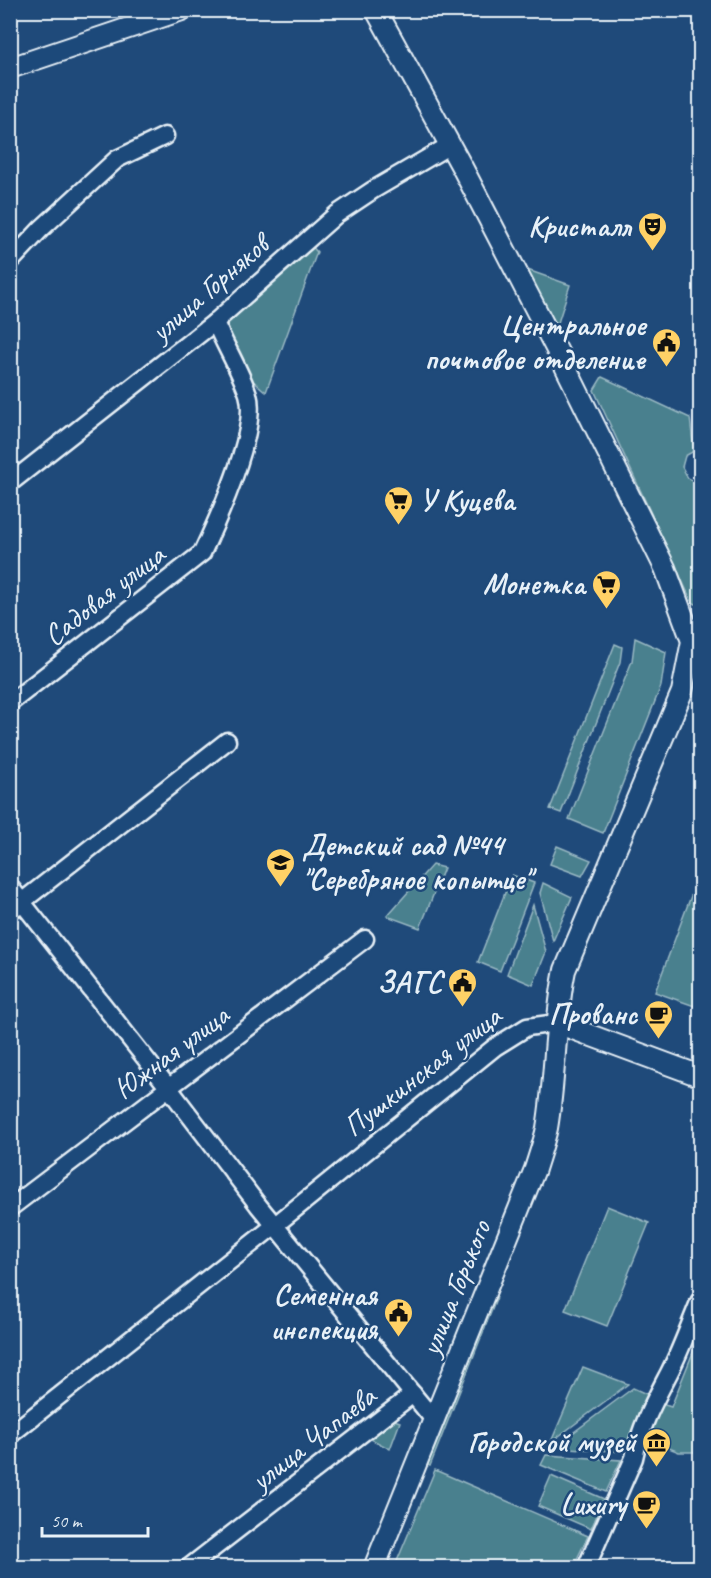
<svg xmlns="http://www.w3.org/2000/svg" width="711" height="1578" font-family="Caveat,sans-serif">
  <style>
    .green { fill: #4a808e; stroke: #99b8c3; stroke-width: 1.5 }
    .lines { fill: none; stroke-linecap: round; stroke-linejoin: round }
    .minor-casing { stroke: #e8f1f8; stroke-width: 21 }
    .tertiary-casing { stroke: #e8f1f8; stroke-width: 24 }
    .minor { stroke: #1f4a7a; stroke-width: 16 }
    .tertiary { stroke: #1f4a7a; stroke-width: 20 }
    .labels { text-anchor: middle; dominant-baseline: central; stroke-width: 5; stroke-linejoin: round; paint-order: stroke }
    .poi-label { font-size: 30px; font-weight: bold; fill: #e8f1f8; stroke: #1f4a7a; text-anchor: end }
    .street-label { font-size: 30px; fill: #e8f1f8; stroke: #1f4a7a }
  </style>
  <rect width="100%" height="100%" fill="#1f4a7a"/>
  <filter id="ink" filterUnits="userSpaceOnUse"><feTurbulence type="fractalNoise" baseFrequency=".0167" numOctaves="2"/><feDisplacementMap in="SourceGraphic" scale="12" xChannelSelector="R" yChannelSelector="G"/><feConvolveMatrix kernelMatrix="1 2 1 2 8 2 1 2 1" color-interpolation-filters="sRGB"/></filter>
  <g filter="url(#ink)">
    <g class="green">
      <polygon points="309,243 317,252 266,392 251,379 239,360 226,329 231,314"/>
      <polygon points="522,268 570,285 556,329"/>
      <polygon points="602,377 690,418 694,451 685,456 682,467 688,478 698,483 700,513 700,606 692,602 594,390"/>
      <polygon points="635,638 666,652 661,686 603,833 569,819 632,661"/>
      <polygon points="615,644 622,647 620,662 561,813 550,809"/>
      <polygon points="557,846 591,860 582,876 550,864"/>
      <polygon points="432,865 444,868 420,928 387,916"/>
      <polygon points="700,872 700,1008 655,992"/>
      <polygon points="512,875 534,883 500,971 478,962"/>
      <polygon points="543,883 572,897 553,941 540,893"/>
      <polygon points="533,905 546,952 533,985 507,974"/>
      <polygon points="607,1206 649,1223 607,1326 565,1310"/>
      <polygon points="489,1294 495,1294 497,1297 430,1466 422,1463"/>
      <polygon points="700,1335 700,1452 679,1452 644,1438 659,1403 671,1407"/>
      <polygon points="583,1367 628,1384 551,1442"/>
      <polygon points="633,1388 651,1396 624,1452 554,1447"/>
      <polygon points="394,1420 400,1422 390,1449 371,1439"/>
      <polygon points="546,1455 621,1460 606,1492 541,1465"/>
      <polygon points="435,1470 588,1536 573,1567 395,1566"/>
      <polygon points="551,1476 604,1499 591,1529 538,1506"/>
    </g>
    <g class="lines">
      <defs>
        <g id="minor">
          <polyline points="10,262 41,229 117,159 165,136"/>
          <polyline points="10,483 215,322 337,214 373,190 450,145"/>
          <path d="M10 703 202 553C218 519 259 430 248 394 240 370 225 346 215 322"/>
          <polyline points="10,887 168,1087 258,1205 434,1420"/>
          <polyline points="10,911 227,741"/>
          <polyline points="10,1208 365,939"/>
          <polyline points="10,1435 274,1226 495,1047 527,1027 557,1023"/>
          <polyline points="188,1568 413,1394"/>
          <path d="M586 1568 634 1458C640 1427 655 1400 669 1373 681 1350 690 1324 700 1300"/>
        </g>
        <g id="tertiary">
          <polyline points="10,68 182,10"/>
          <polyline points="557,1023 700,1076"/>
          <path d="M374 1568 535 1169C539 1156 544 1142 547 1128 556 1076 554 1022 565 970L682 692 692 641 665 568 562 360 462 167 376 10"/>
        </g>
      </defs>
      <use href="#minor" class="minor-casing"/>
      <use href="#tertiary" class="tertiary-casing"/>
      <use href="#minor" class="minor"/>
      <use href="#tertiary" class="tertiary"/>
    </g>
  </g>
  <defs>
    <symbol id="theatre-pin" viewBox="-11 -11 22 30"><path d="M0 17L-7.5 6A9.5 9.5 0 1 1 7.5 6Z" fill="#ffd166" stroke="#1f4a7a"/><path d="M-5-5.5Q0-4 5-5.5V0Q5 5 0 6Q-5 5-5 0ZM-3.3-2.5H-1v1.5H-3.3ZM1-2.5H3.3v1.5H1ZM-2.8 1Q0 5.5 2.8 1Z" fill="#111"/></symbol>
    <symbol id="civic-pin" viewBox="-11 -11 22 30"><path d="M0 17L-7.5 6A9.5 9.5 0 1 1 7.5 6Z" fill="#ffd166" stroke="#1f4a7a"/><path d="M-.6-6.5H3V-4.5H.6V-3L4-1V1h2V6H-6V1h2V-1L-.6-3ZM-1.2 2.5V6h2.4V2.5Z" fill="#111"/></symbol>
    <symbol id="supermarket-pin" viewBox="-11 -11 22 30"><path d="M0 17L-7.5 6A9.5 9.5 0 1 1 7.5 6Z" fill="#ffd166" stroke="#1f4a7a"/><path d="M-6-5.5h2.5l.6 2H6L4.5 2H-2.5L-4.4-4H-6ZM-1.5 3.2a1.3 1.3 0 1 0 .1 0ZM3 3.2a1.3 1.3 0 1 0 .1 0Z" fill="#111"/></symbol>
    <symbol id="school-pin" viewBox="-11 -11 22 30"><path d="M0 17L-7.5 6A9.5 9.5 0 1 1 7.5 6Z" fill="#ffd166" stroke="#1f4a7a"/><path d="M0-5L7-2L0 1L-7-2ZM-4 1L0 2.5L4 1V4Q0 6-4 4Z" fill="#111"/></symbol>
    <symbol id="cafe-pin" viewBox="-11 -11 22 30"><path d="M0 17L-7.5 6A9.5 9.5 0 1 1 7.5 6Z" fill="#ffd166" stroke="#1f4a7a"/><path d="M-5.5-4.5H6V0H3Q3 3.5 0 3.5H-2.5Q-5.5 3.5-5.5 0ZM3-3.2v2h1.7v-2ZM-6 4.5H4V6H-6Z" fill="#111"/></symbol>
    <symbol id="museum-pin" viewBox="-11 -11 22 30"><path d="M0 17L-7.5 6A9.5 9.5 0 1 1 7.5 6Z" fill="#ffd166" stroke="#1f4a7a"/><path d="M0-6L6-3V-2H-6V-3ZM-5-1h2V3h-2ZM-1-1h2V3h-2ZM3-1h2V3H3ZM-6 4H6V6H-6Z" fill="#111"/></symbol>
  </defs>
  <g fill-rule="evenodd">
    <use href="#theatre-pin" x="636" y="210" width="33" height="45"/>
    <use href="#civic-pin" x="650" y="326" width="33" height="45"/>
    <use href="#supermarket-pin" x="382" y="484" width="33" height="45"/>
    <use href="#supermarket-pin" x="590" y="568" width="33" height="45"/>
    <use href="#school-pin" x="264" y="846" width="33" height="45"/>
    <use href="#civic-pin" x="446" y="966" width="33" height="45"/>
    <use href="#cafe-pin" x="642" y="998" width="33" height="45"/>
    <use href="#civic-pin" x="382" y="1296" width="33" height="45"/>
    <use href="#museum-pin" x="640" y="1426" width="33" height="45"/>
    <use href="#cafe-pin" x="630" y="1488" width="33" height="45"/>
  </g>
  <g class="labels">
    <g class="poi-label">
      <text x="631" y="226">Кристалл</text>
      <text x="645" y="325">Центральное<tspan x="645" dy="34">почтовое отделение</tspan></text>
      <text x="419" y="500" text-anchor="start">У Куцева</text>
      <text x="585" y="584">Монетка</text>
      <text x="302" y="845" text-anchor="start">Детский сад №44<tspan x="302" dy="34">"Серебряное копытце"</tspan></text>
      <text x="442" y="982">ЗАГС</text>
      <text x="637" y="1014">Прованс</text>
      <text x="377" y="1295">Семенная<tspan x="377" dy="34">инспекция</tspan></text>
      <text x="636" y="1442">Городской музей</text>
      <text x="626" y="1504">Luxury</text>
    </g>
    <g class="street-label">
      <text transform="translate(209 288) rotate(-41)">улица Горняков</text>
      <text transform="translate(104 595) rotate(-38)">Садовая улица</text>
      <text transform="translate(171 1052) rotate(-37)">Южная улица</text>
      <text transform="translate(422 1071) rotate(-38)">Пушкинская улица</text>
      <text transform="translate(455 1288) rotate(-68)">улица Горького</text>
      <text transform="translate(313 1438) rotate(-38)">улица Чапаева</text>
    </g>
  </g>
  <rect width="711" height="1578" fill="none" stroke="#1f4a7a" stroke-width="36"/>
  <rect x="18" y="18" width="675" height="1542" fill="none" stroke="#e8f1f8" stroke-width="2" filter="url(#ink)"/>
  <path d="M42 1527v9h106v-9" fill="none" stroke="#e8f1f8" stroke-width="3"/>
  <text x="51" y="1527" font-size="18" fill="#e8f1f8" stroke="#1f4a7a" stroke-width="4.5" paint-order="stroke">50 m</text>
</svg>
